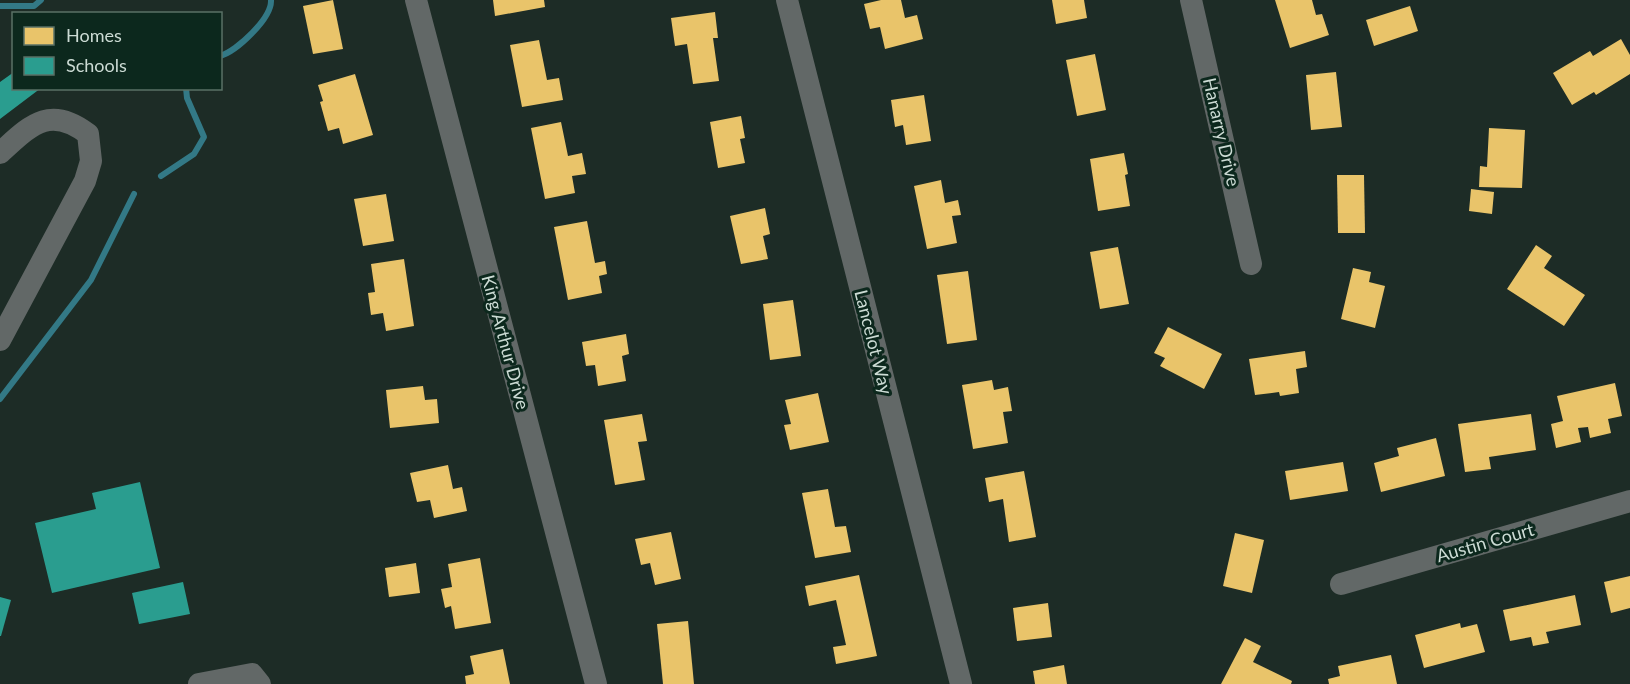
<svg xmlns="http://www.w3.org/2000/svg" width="1630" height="684" font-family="Lato,sans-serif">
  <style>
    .homes { fill: #e9c46a }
    .schools { fill: #2a9d8f }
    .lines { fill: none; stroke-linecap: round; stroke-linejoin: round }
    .stream { stroke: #337986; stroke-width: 6 }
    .minor { stroke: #626867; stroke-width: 22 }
    .labels { text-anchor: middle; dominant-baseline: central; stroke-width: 6; stroke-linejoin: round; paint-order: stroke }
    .street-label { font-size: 18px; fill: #ccdbd4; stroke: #0c281d }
  </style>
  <rect width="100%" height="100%" fill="#1d2c26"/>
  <g class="homes">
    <polygon points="333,0 343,49 313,54 303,6"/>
    <polygon points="493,0 544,0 545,7 495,16"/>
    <polygon points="881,0 901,0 905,18 917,15 923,39 885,49 880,27 870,29 864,4"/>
    <polygon points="1052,0 1084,0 1087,18 1056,24"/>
    <polygon points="1275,0 1312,0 1316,15 1322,14 1329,35 1290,48"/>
    <polygon points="1410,6 1418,31 1374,46 1366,20"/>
    <polygon points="715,12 718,38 713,38 719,81 693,84 687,44 675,46 671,18"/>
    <polygon points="1621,39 1630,55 1630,74 1596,95 1594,92 1572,105 1553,73 1590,51 1593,56"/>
    <polygon points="539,40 547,80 559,78 563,100 522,107 510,45"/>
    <polygon points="1095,54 1106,110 1077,116 1066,60"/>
    <polygon points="1336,72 1342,127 1311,130 1306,75"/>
    <polygon points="355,74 373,135 343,144 339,128 328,131 320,102 323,101 318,85"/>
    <polygon points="924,95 931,141 906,145 903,125 895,127 891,100"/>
    <polygon points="741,116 745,138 740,139 745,163 718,168 710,122"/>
    <polygon points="561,122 568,156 582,153 586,174 572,176 575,193 545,199 531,128"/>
    <polygon points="1489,128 1525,130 1522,188 1479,187 1480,166 1487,167"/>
    <polygon points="1124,153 1128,174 1125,175 1130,206 1098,211 1090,159"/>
    <polygon points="1337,175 1364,175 1365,233 1338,233"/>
    <polygon points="941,180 945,203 958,200 961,215 952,216 957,243 927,249 914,186"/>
    <polygon points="1471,189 1494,192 1492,214 1469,211"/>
    <polygon points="386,194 394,241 363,246 354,199"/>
    <polygon points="765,208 770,234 763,236 768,259 741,264 730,216"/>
    <polygon points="587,221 595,263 605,261 607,274 599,276 602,293 568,300 554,227"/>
    <polygon points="1536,245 1552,256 1544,268 1585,295 1564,326 1507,289"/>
    <polygon points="1118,247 1129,304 1100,309 1090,252"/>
    <polygon points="404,259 414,326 386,331 383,313 371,315 368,293 375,292 371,264"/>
    <polygon points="1353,268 1371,272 1369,282 1385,286 1375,328 1341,319"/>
    <polygon points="968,271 977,340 947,344 937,275"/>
    <polygon points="793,300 801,356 770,360 763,304"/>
    <polygon points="1168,327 1222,354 1204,389 1160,366 1165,358 1154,353"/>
    <polygon points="626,334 629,354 622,356 626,381 598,386 595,365 586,366 582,342"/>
    <polygon points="1305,351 1307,367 1296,369 1299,393 1280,396 1279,392 1255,395 1249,359"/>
    <polygon points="992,380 994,390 1008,387 1012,411 1003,412 1008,443 973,449 962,385"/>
    <polygon points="1615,383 1622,416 1608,419 1611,433 1590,438 1588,427 1578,428 1581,442 1556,448 1551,424 1563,421 1557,396"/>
    <polygon points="423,386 425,400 437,399 439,423 390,428 386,390"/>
    <polygon points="818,393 829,442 790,450 784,425 791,424 785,400"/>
    <polygon points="642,414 647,441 638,442 645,480 615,485 604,420"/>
    <polygon points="1531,414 1536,450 1489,457 1491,469 1465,472 1458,424"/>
    <polygon points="1436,438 1445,476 1381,492 1374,463 1399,456 1397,448"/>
    <polygon points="1343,462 1348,491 1290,500 1285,471"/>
    <polygon points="448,465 453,489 462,487 467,511 434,518 430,500 417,502 410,473"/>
    <polygon points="1024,471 1036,537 1009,542 1003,499 989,502 985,478"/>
    <polygon points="828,489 835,527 846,526 851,552 815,558 802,493"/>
    <polygon points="671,532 681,579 655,585 650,563 641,565 635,539"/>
    <polygon points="1235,533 1264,540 1252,593 1223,586"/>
    <polygon points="480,558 491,623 455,629 451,606 445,608 441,589 452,587 448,564"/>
    <polygon points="416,563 420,593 389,597 385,568"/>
    <polygon points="859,575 877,656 836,664 833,647 846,645 836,600 809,606 805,586"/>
    <polygon points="1630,576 1630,608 1611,613 1604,582"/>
    <polygon points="1575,595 1581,625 1546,632 1549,643 1533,646 1531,637 1510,641 1503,610"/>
    <polygon points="1048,603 1052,637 1017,641 1013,608"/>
    <polygon points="688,621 694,684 663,684 657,624"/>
    <polygon points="1460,623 1461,628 1477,624 1485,652 1424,668 1415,635"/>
    <polygon points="1245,638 1261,646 1253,662 1292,681 1291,684 1221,684"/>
    <polygon points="503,649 510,684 466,684 465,676 474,674 470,656"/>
    <polygon points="1391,655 1397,684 1329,684 1328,679 1340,676 1338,666"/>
    <polygon points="1064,665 1067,684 1035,684 1033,671"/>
  </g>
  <g class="schools">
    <polygon points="14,72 14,88 41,88 0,119 0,82"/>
    <polygon points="140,482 160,568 52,593 35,523 96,509 92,493"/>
    <polygon points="183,582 190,614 139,624 132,593"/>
    <polygon points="0,597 11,600 1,636 0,636"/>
  </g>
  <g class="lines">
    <g class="stream">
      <polyline points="0,6 34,6 41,0"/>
      <path d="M220 56C237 51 272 18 271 0"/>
      <polyline points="161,176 194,154 204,137 187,98 186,88"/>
      <polyline points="0,399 91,280 134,194"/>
    </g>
    <g class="minor">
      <polyline points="416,0 596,684"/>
      <polyline points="787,0 961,684"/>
      <polyline points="1191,0 1251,264"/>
      <path d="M0 153C30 126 49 104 88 134L91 161 85 181 0 340"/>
      <polyline points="1341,584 1630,501"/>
      <polyline points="199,684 252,674 260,684"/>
    </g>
  </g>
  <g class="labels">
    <g class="street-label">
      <text transform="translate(1222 132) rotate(77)">Hanarry Drive</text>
      <text transform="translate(506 342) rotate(75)">King Arthur Drive</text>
      <text transform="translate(874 342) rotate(76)">Lancelot Way</text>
      <text transform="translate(1485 542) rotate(-16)">Austin Court</text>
    </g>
  </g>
  <rect x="12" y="12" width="210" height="78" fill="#0c281d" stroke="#597066" stroke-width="1.5"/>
  <rect x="24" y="27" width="30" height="18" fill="#e9c46a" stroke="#597066" stroke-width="1.5"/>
  <text x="66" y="42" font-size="18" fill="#ccdbd4">Homes</text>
  <rect x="24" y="57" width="30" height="18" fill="#2a9d8f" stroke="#597066" stroke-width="1.5"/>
  <text x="66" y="72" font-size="18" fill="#ccdbd4">Schools</text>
</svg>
